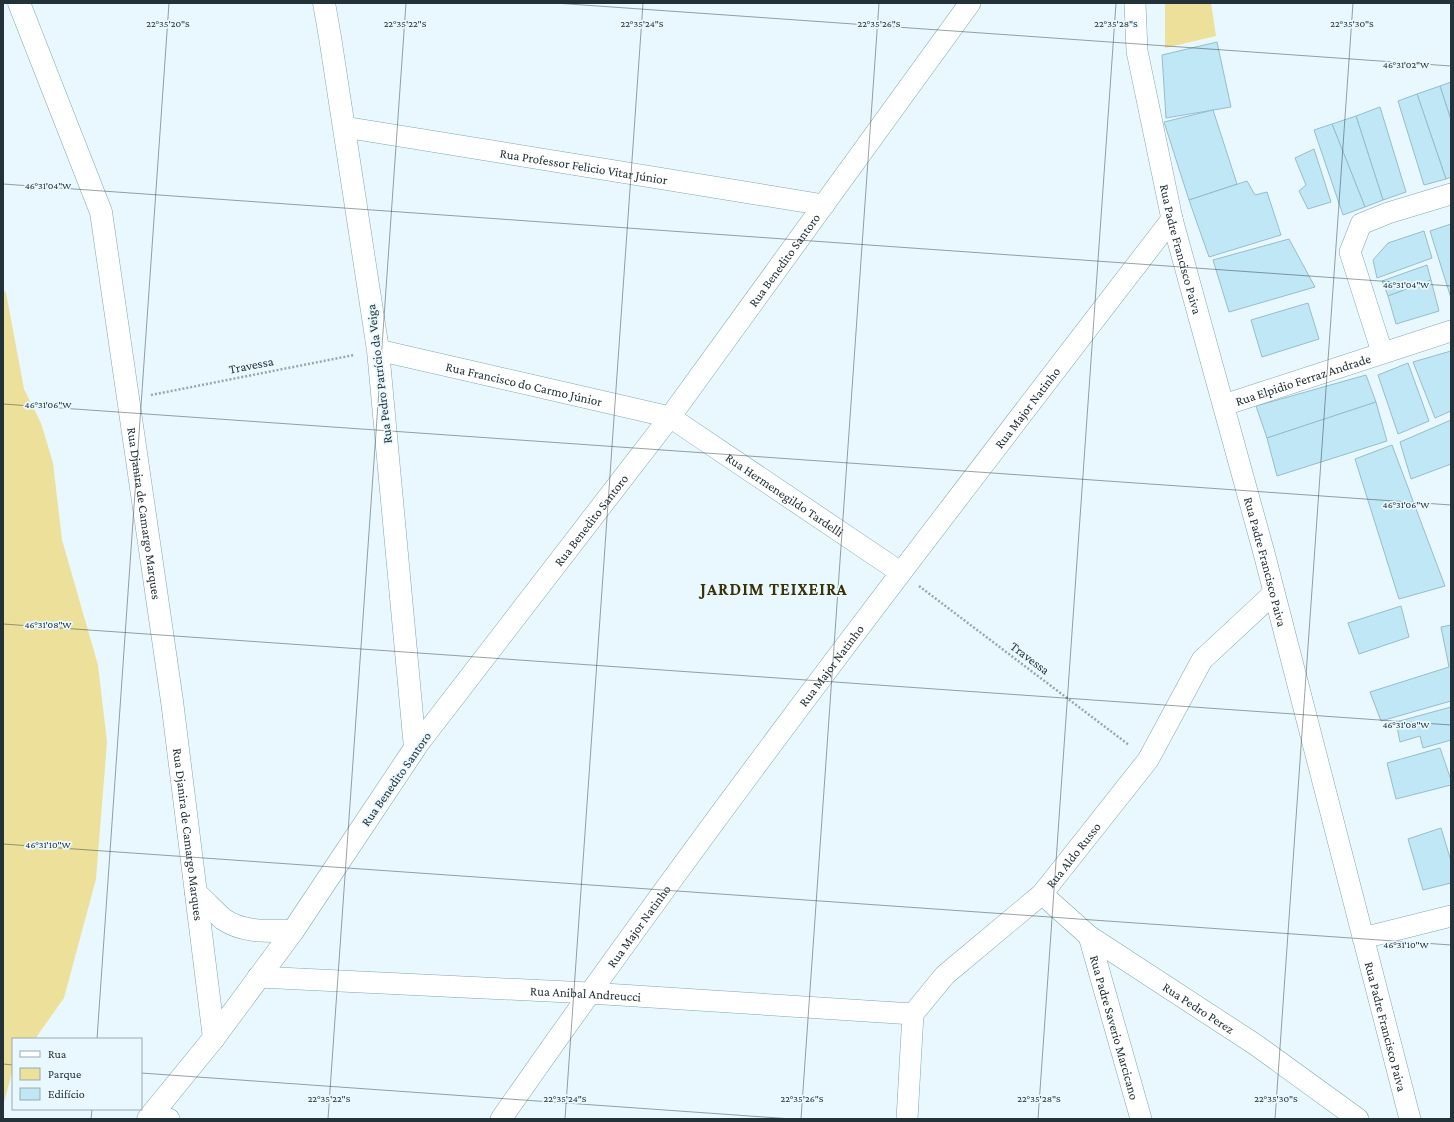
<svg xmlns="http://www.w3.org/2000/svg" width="1454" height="1122" font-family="'Crimson Pro',serif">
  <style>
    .green { fill: #ede09b }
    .building { fill: #bfe7f5; stroke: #96bdcb }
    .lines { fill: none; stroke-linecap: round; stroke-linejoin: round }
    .minor-casing { stroke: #80a6b3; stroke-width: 22 }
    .tertiary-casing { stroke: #80a6b3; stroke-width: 23 }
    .path { stroke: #98a7ad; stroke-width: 2.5; stroke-dasharray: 2 2; stroke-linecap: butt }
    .minor { stroke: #fff; stroke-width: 21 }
    .tertiary { stroke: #fff; stroke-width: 22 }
    .ticks { fill: none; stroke: #233238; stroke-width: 1; stroke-opacity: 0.45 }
    .labels { text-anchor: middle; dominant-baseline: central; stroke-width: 3.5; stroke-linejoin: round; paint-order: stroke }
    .street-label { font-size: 13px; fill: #233238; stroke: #e8f8fe }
    .district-label { font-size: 17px; font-weight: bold; letter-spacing: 1px; fill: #393206; stroke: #e8f8fe }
    .ticks-label { font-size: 10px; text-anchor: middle; fill: #233238; stroke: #e8f8fe; stroke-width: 3.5; stroke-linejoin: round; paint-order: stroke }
  </style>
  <rect width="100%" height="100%" fill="#e8f8fe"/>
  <g class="green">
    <polygon points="1165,3 1211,3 1216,36 1165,48"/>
    <polygon points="3,289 6,293 24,389 41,423 53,463 62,540 98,665 107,742 96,879 64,998 35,1039 13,1039 13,1069 3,1106"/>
  </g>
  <g class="building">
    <polygon points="1217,42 1231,107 1166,118 1162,55"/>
    <polygon points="1451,82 1451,120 1440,86"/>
    <polygon points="1440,86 1451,120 1451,177 1446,179 1417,94"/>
    <polygon points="1417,94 1446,179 1424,185 1398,101"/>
    <polygon points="1380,107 1406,192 1383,200 1356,116"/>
    <polygon points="1213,110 1237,184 1189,200 1164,122"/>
    <polygon points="1356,116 1383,200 1365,207 1332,124"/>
    <polygon points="1332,124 1365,207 1343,215 1314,130"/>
    <polygon points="1314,149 1331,202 1308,209 1299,191 1306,185 1295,158"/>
    <polygon points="1247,181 1255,195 1267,192 1281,235 1209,257 1189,200"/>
    <polygon points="1451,224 1451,298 1430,231"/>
    <polygon points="1424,231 1432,258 1377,278 1373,260 1388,243"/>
    <polygon points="1289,239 1315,287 1229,312 1213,260"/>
    <polygon points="1427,265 1431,280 1388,296 1382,281"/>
    <polygon points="1431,280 1439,311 1396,324 1388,296"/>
    <polygon points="1308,303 1319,339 1262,357 1251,320"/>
    <polygon points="1451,351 1451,411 1435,418 1413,362"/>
    <polygon points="1408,363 1429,421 1398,434 1378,375"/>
    <polygon points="1366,375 1376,402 1267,438 1256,406"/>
    <polygon points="1376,402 1387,441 1277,476 1267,438"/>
    <polygon points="1451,420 1451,464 1411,479 1400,442"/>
    <polygon points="1392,445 1445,586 1399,599 1355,459"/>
    <polygon points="1401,606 1409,637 1359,654 1348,623"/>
    <polygon points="1451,625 1451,701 1381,721 1370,692 1449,667 1441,627"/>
    <polygon points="1451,707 1451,740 1423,748 1420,736 1400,742 1396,722"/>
    <polygon points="1440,748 1451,780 1451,785 1396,799 1387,763"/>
    <polygon points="1441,828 1451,861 1451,883 1423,890 1408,839"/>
  </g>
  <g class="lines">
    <defs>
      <g id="minor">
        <path id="s1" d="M1135 3 1137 51 1172 219 1264 553 1410 1119"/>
        <path id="s2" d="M344 127 824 205"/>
        <path id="s3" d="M378 350 670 417 900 572"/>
        <polyline points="1382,352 1350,252 1361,224 1388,213 1451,194"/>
        <path id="s4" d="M1224 405 1451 331"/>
        <path id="s5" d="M415 748 670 417 970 3"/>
        <path id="s6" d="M1042 894 1089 936 1256 1045 1358 1119"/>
        <path id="s7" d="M1089 936 1141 1119"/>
        <polyline points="1363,938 1451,916"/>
        <path id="s8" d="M258 977 589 993 913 1014"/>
        <polyline points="150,1117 169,1119"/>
        <path id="s9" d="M501 1119C715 812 944 515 1172 219"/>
        <path id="s10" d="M907 1119 913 1014 945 975 1042 894 1148 760 1202 660 1274 593"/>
      </g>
      <g id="tertiary">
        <path id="s11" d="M19 3 101 212 172 701 214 1038"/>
        <path d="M196 893C205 901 214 911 223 919 243 933 270 931 293 931"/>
        <polyline points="148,1119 214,1038 293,931 415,748 378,350 330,37 324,3"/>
      </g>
    </defs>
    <use href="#minor" class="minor-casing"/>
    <use href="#tertiary" class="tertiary-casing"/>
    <g class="path">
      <polyline points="151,395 354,355"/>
      <polyline points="919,586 1129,745"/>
    </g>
    <use href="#minor" class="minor"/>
    <use href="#tertiary" class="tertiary"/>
  </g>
  <path class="ticks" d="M555 3 1451 66M3 184 1451 286M3 404 1451 505M3 624 1451 725M3 844 1451 945M97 1039 169 3M3 1064 13 1065M141 1073 792 1119M91 1119 92 1109M328 1119 406 3M565 1119 643 3M801 1119 879 3M1038 1119 1116 3M1275 1119 1353 3"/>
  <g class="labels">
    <g class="street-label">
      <text stroke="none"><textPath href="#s2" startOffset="243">Rua Professor Felicio Vitar Júnior</textPath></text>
      <text stroke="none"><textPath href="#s1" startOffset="251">Rua Padre Francisco Paiva</textPath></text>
      <text stroke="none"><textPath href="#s5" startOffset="612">Rua Benedito Santoro</textPath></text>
      <text transform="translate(251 365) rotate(-11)">Travessa</text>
      <text transform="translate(379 374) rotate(-97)">Rua Pedro Patrício da Veiga</text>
      <text stroke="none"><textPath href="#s4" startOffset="83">Rua Elpidio Ferraz Andrade</textPath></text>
      <text stroke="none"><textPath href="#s3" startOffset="150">Rua Francisco do Carmo Júnior</textPath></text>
      <text stroke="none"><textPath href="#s9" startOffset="885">Rua Major Natinho</textPath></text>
      <text stroke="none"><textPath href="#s3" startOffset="438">Rua Hermenegildo Tardelli</textPath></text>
      <text stroke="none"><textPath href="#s11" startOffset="529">Rua Djanira de Camargo Marques</textPath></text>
      <text stroke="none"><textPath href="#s5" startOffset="288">Rua Benedito Santoro</textPath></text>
      <text stroke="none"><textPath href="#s1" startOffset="575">Rua Padre Francisco Paiva</textPath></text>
      <text transform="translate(1030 658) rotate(37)">Travessa</text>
      <text stroke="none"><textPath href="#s9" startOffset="561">Rua Major Natinho</textPath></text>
      <text transform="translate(396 779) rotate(-55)">Rua Benedito Santoro</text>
      <text stroke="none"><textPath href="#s11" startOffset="853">Rua Djanira de Camargo Marques</textPath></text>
      <text stroke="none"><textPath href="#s10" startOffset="332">Rua Aldo Russo</textPath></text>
      <text stroke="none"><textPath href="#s9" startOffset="237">Rua Major Natinho</textPath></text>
      <text stroke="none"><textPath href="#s8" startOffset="328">Rua Anibal Andreucci</textPath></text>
      <text stroke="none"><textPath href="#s6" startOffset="194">Rua Pedro Perez</textPath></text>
      <text stroke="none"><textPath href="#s7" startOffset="95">Rua Padre Saverio Marcicano</textPath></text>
      <text stroke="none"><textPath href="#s1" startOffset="1055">Rua Padre Francisco Paiva</textPath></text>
    </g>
    <g class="district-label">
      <text x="774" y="589">JARDIM TEIXEIRA</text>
    </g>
  </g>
  <g class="ticks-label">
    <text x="168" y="27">22°35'20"S</text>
    <text x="405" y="27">22°35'22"S</text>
    <text x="642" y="27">22°35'24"S</text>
    <text x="879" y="27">22°35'26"S</text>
    <text x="1116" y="27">22°35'28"S</text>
    <text x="1352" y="27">22°35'30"S</text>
    <text x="1406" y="68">46°31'02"W</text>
    <text x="48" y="189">46°31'04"W</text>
    <text x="1406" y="288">46°31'04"W</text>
    <text x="48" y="408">46°31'06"W</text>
    <text x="1406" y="508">46°31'06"W</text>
    <text x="48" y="628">46°31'08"W</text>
    <text x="1406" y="728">46°31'08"W</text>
    <text x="48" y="848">46°31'10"W</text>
    <text x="1406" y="948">46°31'10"W</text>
    <text x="329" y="1102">22°35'22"S</text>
    <text x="565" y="1102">22°35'24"S</text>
    <text x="802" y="1102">22°35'26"S</text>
    <text x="1039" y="1102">22°35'28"S</text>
    <text x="1276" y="1102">22°35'30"S</text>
  </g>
  <rect width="1454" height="1122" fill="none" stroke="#233238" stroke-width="8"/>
  <rect x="12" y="1038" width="130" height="72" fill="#e8f8fe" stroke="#99a9af"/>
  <rect x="20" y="1051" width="20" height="6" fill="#ffffff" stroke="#99a9af"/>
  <text x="48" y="1058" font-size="12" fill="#233238">Rua</text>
  <rect x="20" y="1068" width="20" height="12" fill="#ede09b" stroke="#99a9af"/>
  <text x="48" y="1078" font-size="12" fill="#233238">Parque</text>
  <rect x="20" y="1088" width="20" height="12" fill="#bfe7f5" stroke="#99a9af"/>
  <text x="48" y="1098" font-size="12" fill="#233238">Edifício</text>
</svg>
